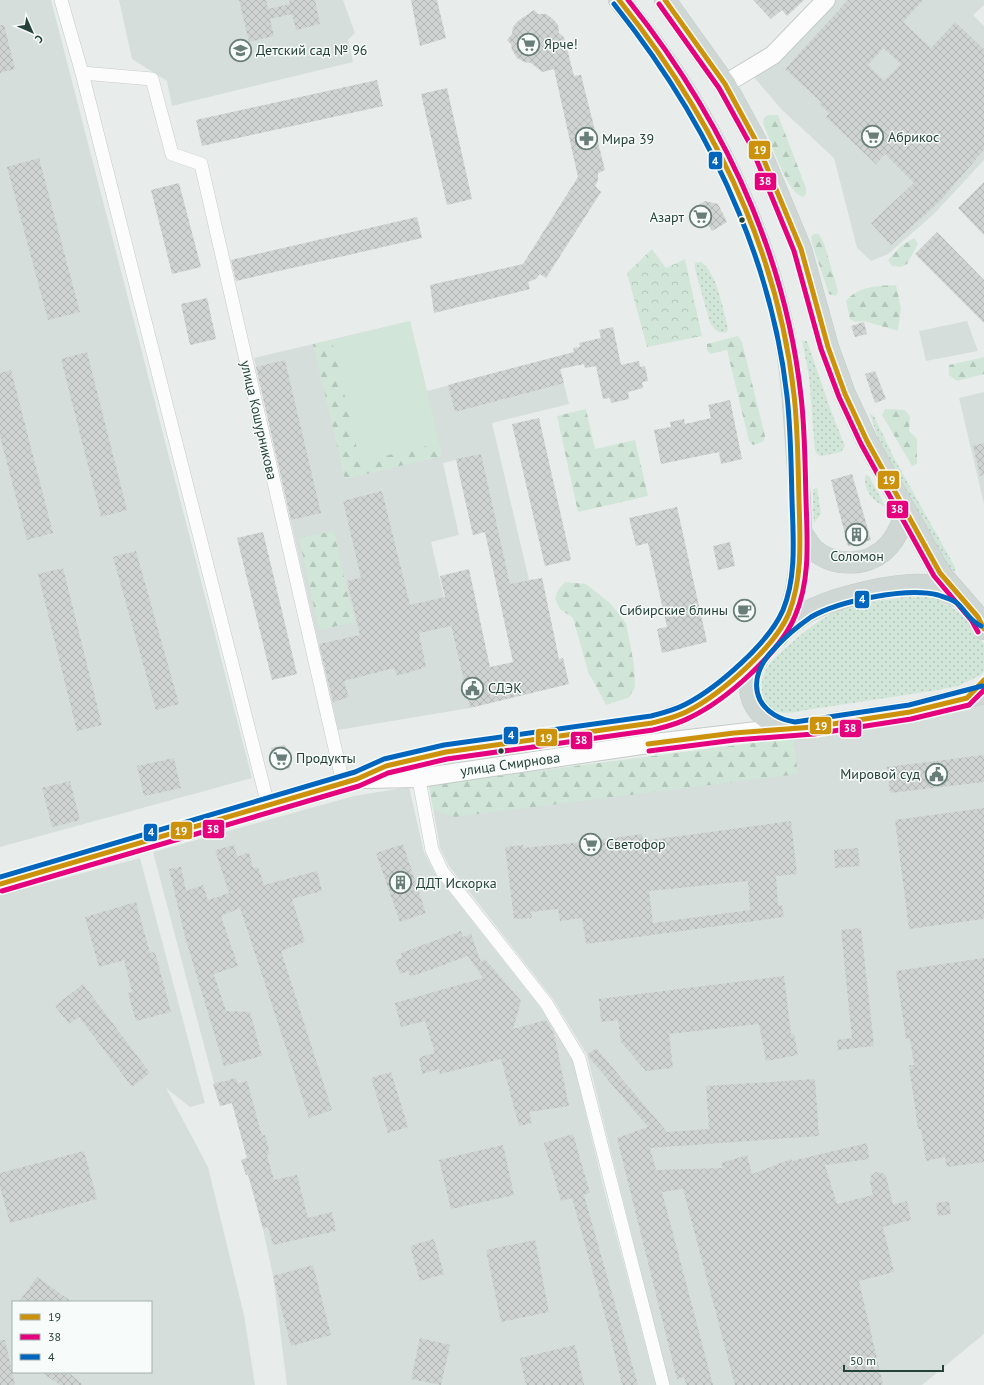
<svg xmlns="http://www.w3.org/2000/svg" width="984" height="1385" font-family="'PT Sans',sans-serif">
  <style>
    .built { fill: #d6dedb; fill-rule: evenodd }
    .grass { fill: url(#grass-dots) }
    .forest { fill: url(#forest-firs) }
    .park { fill: url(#park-crowns) }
    .garden { fill: #d1e6d8 }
    .building { fill: url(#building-cross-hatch); fill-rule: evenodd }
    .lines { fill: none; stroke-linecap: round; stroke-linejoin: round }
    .street-casing { stroke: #c5cac8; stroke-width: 14 }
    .secondary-casing { stroke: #c3cbc8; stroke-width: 20 }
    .primary-casing { stroke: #c3ccc9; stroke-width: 22 }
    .street { stroke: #fcfcfc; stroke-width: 13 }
    .secondary { stroke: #fcfcfc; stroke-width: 18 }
    .primary { stroke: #cfd7d5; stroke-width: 21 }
    .bus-1-casing { stroke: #f7fbf9; stroke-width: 8 }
    .bus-2-casing { stroke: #f7fbf9; stroke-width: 8 }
    .bus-3-casing { stroke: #f7fbf9; stroke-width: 8 }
    .bus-1 { stroke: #cd920c; stroke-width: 5 }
    .bus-2 { stroke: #e5007d; stroke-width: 5 }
    .bus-3 { stroke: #0065bd; stroke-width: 5 }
    .bus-dot { fill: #24423a; stroke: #f7fbf9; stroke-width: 1.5 }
    .labels { text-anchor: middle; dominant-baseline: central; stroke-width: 3; stroke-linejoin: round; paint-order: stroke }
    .poi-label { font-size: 14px; fill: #24423a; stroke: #f7fbf9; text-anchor: start }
    .street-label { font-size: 14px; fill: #24423a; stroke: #f7fbf9 }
    .line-badge { stroke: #f7fbf9; stroke-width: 1.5 }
    .badge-label { font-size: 11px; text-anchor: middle; font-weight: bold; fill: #fff }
  </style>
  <defs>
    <pattern id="grass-dots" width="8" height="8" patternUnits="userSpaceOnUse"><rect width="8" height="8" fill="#d1e6d8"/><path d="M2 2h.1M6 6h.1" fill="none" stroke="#b3c6ba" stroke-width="1.8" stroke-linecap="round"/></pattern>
    <pattern id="forest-firs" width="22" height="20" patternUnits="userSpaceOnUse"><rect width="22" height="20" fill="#d1e6d8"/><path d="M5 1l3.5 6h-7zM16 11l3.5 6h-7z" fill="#b3c6ba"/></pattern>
    <pattern id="park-crowns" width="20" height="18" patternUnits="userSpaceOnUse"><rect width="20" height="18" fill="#d1e6d8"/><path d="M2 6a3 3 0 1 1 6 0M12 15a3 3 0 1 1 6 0" fill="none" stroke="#b3c6ba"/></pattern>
    <pattern id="building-cross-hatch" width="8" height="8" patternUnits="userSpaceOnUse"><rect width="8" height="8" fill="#cfd4d2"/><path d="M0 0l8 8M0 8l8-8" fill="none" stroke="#b2b7b5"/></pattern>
  </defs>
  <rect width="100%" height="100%" fill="#e8edeb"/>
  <g class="built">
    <polygon points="0,0 51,0 252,778 0,847"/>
    <polygon points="119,0 343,0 355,33 348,40 353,62 172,106 167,81 132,59"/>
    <polygon points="826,0 984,0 984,5 973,15 984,26 984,160 934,214 888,254 871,261 857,248 834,158 781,109 748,70"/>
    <polygon points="410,321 427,391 557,357 569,404 492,423 529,580 542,578 556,645 525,652 485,532 473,535 456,460 443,463 459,535 431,542 470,708 338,730 254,358"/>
    <polygon points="967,321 978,351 926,361 919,331"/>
    <polygon points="984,392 984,504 959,398"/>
    <polygon points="984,701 984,1334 922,1385 669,1385 587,1055 553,999 449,866 440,848 429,785 848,731"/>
    <polygon points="409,787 424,852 436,875 540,1007 558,1032 573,1061 604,1189 656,1385 287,1385 273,1276 263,1229 248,1175 246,1175 241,1160 249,1157 232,1103 220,1106 153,852 354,796"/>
    <path d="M140 858 205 1103 190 1107 166 1088 208 1167 244 1315 255 1385H0V895ZM13 1302H151V1372H13Z"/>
  </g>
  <g class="grass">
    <path d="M701 262C717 272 723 310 728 328L727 332C718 334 715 330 710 323L695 269V263Z"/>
    <polygon points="802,341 807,341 831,411 845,446 841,452 821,456 817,454 815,450 809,376"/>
    <polygon points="870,414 874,416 894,458 955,567 955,571 951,570 945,563 880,444"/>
    <path d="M868 475 886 507C873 501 864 492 865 476Z"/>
    <polygon points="817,488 821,514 814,523 813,510 813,489"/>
    <path d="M909 596H921L935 598 949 605 970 622 984 644V671L981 675 958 686 938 690 806 710C797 712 788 714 779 712 759 707 758 680 768 666 780 651 812 624 829 615 851 603 885 601 909 596Z"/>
  </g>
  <g class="forest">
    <path d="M769 115H778L806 188V194L803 197C787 194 770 139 763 123L764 118Z"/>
    <polygon points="814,234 819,234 824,243 838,291 836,296 829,294 812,243 811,237"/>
    <polygon points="914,238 918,244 907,264 901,267 892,266 888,260 901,246"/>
    <path d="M896 285 901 308 898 331 864 321 855 322 850 319 846 301C859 286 877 286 896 285Z"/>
    <polygon points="738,336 742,342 765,436 763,442 753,445 749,441 727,350 710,354 707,350 707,344"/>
    <polygon points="332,340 360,461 439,443 442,456 345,479 313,344"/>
    <polygon points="984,357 984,374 957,381 949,375 949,365"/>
    <polygon points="586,409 595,449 635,440 648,496 578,512 557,416"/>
    <polygon points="885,409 905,410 910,417 909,431 917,439 917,464 912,466 882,415"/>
    <polygon points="334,531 354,622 319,630 299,538"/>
    <polygon points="565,582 586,584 610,603 626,623 634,665 635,688 628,698 606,705 588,671 573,618 560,609 555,599 558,590"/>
    <polygon points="793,738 798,774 455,817 433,809 429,785"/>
  </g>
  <polygon class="park" points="652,249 666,268 685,259 702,336 647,347 627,273"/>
  <polygon class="garden" points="410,321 439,443 360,462 332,340"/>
  <g class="building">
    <polygon points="239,0 266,0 268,9 290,4 289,0 315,0 320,24 296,30 292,14 270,19 274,36 249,42"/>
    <polygon points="411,0 437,0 446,38 420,46"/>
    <polygon points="753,0 804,0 787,16 782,10 771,19"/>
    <path d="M848 0H923L903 22 931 48 955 22 984 49V150L939 202 891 245 871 223 914 183 885 154 876 164 826 117 829 113 819 104 821 102 785 69ZM883 48 901 64 884 81 868 65Z"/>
    <polygon points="534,10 538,14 546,14 553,19 558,25 559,33 564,37 574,76 581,75 605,170 598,173 598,180 595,186 601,192 546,278 540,274 536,279 528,282 530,289 434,313 430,285 523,264 578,177 554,69 542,72 531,63 524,62 517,58 512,50 511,44 507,40 512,34 513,27 518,21"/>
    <polygon points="0,25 4,25 15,69 0,73"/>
    <polygon points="377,80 383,106 202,146 196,120"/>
    <polygon points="447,88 472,199 447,205 421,94"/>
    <polygon points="39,158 80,312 48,320 7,167"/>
    <polygon points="984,182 984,235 958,208"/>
    <polygon points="179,183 201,267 172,274 151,190"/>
    <polygon points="705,201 718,204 727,222 712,231 697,206"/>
    <polygon points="417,217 422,238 236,281 231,260"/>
    <polygon points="937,232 984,280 984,323 915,254"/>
    <polygon points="207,298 216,339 190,345 181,304"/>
    <polygon points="864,322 867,334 855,337 851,326"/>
    <polygon points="613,327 621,365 639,361 640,367 645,366 648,381 642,382 643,388 628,392 629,399 611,403 610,398 603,399 596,366 585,368 584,364 560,369 564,383 455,412 448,385 574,352 573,348 580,347 579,343 601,338 599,330"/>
    <polygon points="87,352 127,510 101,517 61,359"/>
    <polygon points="285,360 321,513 291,520 256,367"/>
    <polygon points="11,370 53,533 27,540 0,436 0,373"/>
    <polygon points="875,371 886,399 875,403 865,374"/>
    <polygon points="730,400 742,459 721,464 719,452 661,464 654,430 671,427 670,422 684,419 685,424 711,418 708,405"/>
    <polygon points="539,418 571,560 545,566 512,424"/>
    <polygon points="984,443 984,475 980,476 973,446"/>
    <polygon points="481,454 510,584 542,578 559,659 563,658 569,684 470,708 451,626 419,633 426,667 397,676 394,668 344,681 349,697 333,702 319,644 360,635 347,581 361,578 343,501 382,491 410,605 445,597 440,576 469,569 490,667 513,662 485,532 473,535 456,459"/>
    <polygon points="852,474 871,540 848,546 831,480"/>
    <polygon points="677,507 707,642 662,653 657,629 667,627 648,543 636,546 629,518"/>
    <polygon points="263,532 297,674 272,680 237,538"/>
    <polygon points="730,542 735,566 718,570 713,546"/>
    <polygon points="136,551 179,704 156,710 113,557"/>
    <polygon points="63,568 102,725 77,731 38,574"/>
    <polygon points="285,745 290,768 275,770 271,748"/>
    <polygon points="984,755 984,782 890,793 887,767"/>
    <polygon points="174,758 181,788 144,796 137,766"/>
    <polygon points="70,781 80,820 52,827 42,788"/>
    <polygon points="984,808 984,919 909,929 895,820"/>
    <path d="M791 821 797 874 776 876 778 906 782 905 784 917 586 944 582 918 560 921 558 909 531 912 532 918 514 919 505 847 523 845V848L582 842 581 835 597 833V840L642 834 643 841ZM748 881 750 910 653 923 649 891Z"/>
    <polygon points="403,844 426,913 400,922 376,853"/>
    <polygon points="234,845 237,857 249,852 253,868 258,867 264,885 317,871 322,891 292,899 305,942 281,951 332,1110 309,1118 240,908 221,916 238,966 214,974 226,1011 250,1012 262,1056 224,1066 185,937 169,869 181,867 186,891 203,885 208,900 229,893 215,850"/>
    <polygon points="858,848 860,866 835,868 834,850"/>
    <polygon points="136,902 150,953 155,952 171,1012 136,1021 128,993 132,992 124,960 99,967 85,917"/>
    <polygon points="861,928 874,1046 838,1050 837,1040 852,1038 841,930"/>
    <polygon points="461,931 463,937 471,934 481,962 485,959 521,1001 513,1029 546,1020 554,1034 569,1106 529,1112 532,1123 519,1126 501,1059 440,1074 439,1069 422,1074 419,1057 435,1053 425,1021 401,1027 395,1003 483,978 468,956 410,977 408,971 400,974 395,960 402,958 401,953"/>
    <polygon points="984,958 984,1162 947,1167 945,1157 926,1161 921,1129 918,1129 909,1065 914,1065 910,1038 906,1039 896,971"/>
    <polygon points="784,976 791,1034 794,1034 798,1055 766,1061 759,1024 669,1034 673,1068 646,1071 621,1042 618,1020 601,1022 599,999"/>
    <polygon points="83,984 150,1073 132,1087 79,1017 69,1024 55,1006"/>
    <polygon points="596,1048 667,1132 709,1129 706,1086 815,1079 819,1136 650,1148 656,1170 723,1168 721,1163 747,1155 752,1174 791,1159 792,1161 867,1143 869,1159 825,1165 837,1204 873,1195 870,1182 871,1176 876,1172 882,1173 886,1176 893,1205 907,1201 911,1220 883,1227 894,1272 859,1281 883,1385 735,1385 683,1189 662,1192 713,1385 686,1385 684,1377 677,1379 617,1138 648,1127 587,1055"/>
    <polygon points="391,1072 408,1127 388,1133 371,1078"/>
    <polygon points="236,1078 238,1084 247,1081 262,1136 265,1135 270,1154 267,1155 274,1180 297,1175 308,1218 332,1212 336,1231 273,1245 268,1227 263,1229 248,1174 246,1175 241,1160 247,1158 232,1103 220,1106 213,1084"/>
    <polygon points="573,1134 590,1193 584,1195 638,1385 622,1385 609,1330 572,1198 561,1201 544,1143"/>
    <polygon points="503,1145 514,1195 451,1209 439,1160"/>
    <polygon points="84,1151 97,1199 10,1223 0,1187 0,1173"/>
    <polygon points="949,1201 951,1214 938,1216 936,1203"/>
    <polygon points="434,1239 444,1274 420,1281 410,1246"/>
    <polygon points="535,1240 549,1312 501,1322 486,1250"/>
    <polygon points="313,1265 331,1335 291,1346 273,1276"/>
    <polygon points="37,1277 72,1302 19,1302"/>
    <polygon points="420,1338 450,1345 441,1385 411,1379"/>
    <polygon points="0,1340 5,1340 15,1385 0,1385"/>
    <polygon points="575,1345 584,1385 526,1385 520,1358"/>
    <polygon points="41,1372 68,1372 83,1385 60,1385"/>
  </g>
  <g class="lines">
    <defs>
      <g id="street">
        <polyline points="61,0 82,73 268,805"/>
        <polyline points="82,73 152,79 172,154 201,164 343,783"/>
        <polyline points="415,758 432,850 442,871 546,1003 579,1058 663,1385"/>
      </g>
      <g id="secondary">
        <polyline points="725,84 773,55 826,0"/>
        <polyline points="364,779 419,778 655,743 782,728"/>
        <polyline points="0,884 357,779 386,766 446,752 652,723 689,710 706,700 757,660"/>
      </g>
      <g id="primary">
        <path d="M619 0C698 95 759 210 784 332 792 374 794 416 797 458 801 508 806 564 790 612 787 620 782 628 778 636"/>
        <polyline points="665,0 725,84 756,141 801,249 828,347 845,394 867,441 940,573 978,617 984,629"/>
        <path d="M800 530C804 536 809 545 814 550 836 568 870 567 889 545 898 535 902 524 906 512"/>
        <path d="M959 597C948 592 937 586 925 585 895 583 842 596 815 608 798 615 766 644 757 660 747 676 747 697 759 711 769 722 780 728 795 729L910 712 984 693"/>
      </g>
    </defs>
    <use href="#street" class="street-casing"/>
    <use href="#secondary" class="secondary-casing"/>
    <use href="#primary" class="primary-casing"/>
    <use href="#street" class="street"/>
    <use href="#secondary" class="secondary"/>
    <use href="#primary" class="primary"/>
    <defs>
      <g id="bus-1">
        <polyline points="665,0 725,84 756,141 801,249 828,347 845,394 867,441 940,573 978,617 984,629"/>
        <polyline points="648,744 734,733 813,727 910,712 967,698 984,680"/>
        <path d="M0 884 357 779 386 766 446 752 652 723C664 720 677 717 688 711 721 694 775 647 789 613 803 577 800 538 799 500 798 465 798 430 794 395 787 331 770 268 745 208 713 132 670 64 619 0"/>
      </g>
      <g id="bus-2">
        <polyline points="659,4 719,88 750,144 794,251 821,349 839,397 861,444 934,576 972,621 978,632"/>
        <polyline points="649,751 735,740 814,734 911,719 969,705 984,690"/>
        <path d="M2 891 359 786 388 773 447 759 653 730C665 727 678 724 689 718 725 701 780 653 795 616 811 579 807 538 806 499 805 464 805 430 801 396 794 332 777 268 752 207 721 132 679 64 628 0"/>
      </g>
      <g id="bus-3">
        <path d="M981 626C970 621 966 611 957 603 952 599 944 597 938 595 906 587 839 601 811 617 798 626 785 637 774 649 761 662 751 681 760 700 767 713 781 720 795 722L909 705 982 686"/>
        <path d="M0 877 355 772 384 759 444 745 651 716C663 713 675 710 686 704 717 688 769 643 783 610 797 576 793 536 792 500 791 465 791 431 787 396 780 333 763 271 739 213 708 137 665 68 614 4"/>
      </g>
    </defs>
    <use href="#bus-1" class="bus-1-casing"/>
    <use href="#bus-2" class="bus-2-casing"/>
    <use href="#bus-3" class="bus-3-casing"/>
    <use href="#bus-1" class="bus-1"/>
    <use href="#bus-2" class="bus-2"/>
    <use href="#bus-3" class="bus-3"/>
  </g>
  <defs>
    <symbol id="supermarket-ring" viewBox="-11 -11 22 22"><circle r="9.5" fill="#f7fbf9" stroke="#697e78" stroke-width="1.5"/><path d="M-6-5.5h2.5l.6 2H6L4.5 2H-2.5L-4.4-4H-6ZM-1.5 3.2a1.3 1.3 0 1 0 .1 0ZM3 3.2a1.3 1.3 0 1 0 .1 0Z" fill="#697e78"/></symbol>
    <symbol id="school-ring" viewBox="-11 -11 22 22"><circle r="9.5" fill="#f7fbf9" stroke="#697e78" stroke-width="1.5"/><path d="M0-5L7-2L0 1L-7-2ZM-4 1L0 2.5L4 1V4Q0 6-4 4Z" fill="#697e78"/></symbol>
    <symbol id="pharmacy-ring" viewBox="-11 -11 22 22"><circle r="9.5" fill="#f7fbf9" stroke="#697e78" stroke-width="1.5"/><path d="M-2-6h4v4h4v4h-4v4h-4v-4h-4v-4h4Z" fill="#697e78"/></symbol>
    <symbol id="building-ring" viewBox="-11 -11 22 22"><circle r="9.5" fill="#f7fbf9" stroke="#697e78" stroke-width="1.5"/><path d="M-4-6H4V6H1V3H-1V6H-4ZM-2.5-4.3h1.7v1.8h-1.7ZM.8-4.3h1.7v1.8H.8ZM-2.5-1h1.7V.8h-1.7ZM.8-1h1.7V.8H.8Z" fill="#697e78"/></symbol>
    <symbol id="cafe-ring" viewBox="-11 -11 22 22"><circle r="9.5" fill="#f7fbf9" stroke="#697e78" stroke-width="1.5"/><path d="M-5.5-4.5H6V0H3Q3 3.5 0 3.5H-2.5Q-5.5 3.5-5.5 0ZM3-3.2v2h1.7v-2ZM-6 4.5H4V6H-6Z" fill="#697e78"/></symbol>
    <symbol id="civic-ring" viewBox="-11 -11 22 22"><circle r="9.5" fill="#f7fbf9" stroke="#697e78" stroke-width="1.5"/><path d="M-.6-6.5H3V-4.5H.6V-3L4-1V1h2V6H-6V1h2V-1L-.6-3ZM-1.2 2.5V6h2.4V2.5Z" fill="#697e78"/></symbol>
  </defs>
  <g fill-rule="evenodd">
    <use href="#supermarket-ring" x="516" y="32" width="25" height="25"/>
    <use href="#school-ring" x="228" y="38" width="25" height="25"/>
    <use href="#supermarket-ring" x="860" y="124" width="25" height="25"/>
    <use href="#pharmacy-ring" x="574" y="126" width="25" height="25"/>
    <use href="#supermarket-ring" x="688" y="204" width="25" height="25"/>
    <use href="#building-ring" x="844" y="522" width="25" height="25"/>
    <use href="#cafe-ring" x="732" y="598" width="25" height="25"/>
    <use href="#civic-ring" x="460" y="676" width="25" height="25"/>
    <use href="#supermarket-ring" x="268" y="746" width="25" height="25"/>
    <use href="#civic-ring" x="924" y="762" width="25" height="25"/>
    <use href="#supermarket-ring" x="578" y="832" width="25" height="25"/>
    <use href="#building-ring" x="388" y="870" width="25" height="25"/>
  </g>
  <g class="bus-dot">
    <circle cx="742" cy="220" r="3.5"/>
    <circle cx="501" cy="751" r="3.5"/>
  </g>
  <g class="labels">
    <g class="poi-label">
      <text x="544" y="44">Ярче!</text>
      <text x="256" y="50">Детский сад № 96</text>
      <text x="888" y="137">Абрикос</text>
      <text x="602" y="139">Мира 39</text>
      <text x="684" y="217" text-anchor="end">Азарт</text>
      <text x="857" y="556" text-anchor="middle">Соломон</text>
      <text x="728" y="610" text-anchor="end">Сибирские блины</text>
      <text x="488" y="688">СДЭК</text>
      <text x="296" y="758">Продукты</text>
      <text x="920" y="774" text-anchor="end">Мировой суд</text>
      <text x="606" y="844">Светофор</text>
      <text x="416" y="883">ДДТ Искорка</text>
    </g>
    <g class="street-label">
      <text transform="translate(259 420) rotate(77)">улица Кошурникова</text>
      <text transform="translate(510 764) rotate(-8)">улица Смирнова</text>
    </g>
  </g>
  <g class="line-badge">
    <rect x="748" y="140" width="23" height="20" rx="4" fill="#cd920c"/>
    <rect x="708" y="151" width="15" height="19" rx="4" fill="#0065bd"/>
    <rect x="754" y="172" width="23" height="19" rx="4" fill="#e5007d"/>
    <rect x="877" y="470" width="23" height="20" rx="4" fill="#cd920c"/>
    <rect x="886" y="500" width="23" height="19" rx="4" fill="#e5007d"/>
    <rect x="854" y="590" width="16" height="19" rx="4" fill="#0065bd"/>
    <rect x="809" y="716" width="23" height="19" rx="4" fill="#cd920c"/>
    <rect x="839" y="719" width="23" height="19" rx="4" fill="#e5007d"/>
    <rect x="503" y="726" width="16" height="19" rx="4" fill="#0065bd"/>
    <rect x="535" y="728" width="23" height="19" rx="4" fill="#cd920c"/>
    <rect x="570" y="731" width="23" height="19" rx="4" fill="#e5007d"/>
    <rect x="202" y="819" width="23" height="20" rx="4" fill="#e5007d"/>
    <rect x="170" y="821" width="23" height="19" rx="4" fill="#cd920c"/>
    <rect x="143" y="823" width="15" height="19" rx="4" fill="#0065bd"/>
  </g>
  <g class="badge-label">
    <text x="760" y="154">19</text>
    <text x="715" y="165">4</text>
    <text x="765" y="185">38</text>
    <text x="889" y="484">19</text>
    <text x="897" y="513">38</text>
    <text x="862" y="603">4</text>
    <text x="821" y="730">19</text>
    <text x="850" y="732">38</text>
    <text x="511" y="739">4</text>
    <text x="546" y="742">19</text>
    <text x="581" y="744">38</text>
    <text x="213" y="833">38</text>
    <text x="181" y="835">19</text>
    <text x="151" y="836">4</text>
  </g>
  <rect x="12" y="1301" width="140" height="72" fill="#f7fbf9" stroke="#a3b1ad"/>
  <rect x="20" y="1314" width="20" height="6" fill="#cd920c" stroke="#a3b1ad"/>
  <text x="48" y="1321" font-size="12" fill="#24423a">19</text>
  <rect x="20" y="1334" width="20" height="6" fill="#e5007d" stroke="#a3b1ad"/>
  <text x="48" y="1341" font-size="12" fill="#24423a">38</text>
  <rect x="20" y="1354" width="20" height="6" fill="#0065bd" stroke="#a3b1ad"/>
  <text x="48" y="1361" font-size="12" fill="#24423a">4</text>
  <g transform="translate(32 32) rotate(135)" stroke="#f7fbf9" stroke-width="3" paint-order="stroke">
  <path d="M0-3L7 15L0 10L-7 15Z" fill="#24423a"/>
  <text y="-6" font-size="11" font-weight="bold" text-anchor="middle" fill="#24423a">С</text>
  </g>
  <path d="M844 1365v6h99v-6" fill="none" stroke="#24423a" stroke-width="2"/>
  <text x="850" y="1365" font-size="12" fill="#24423a" stroke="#f7fbf9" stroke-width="3" paint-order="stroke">50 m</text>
</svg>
